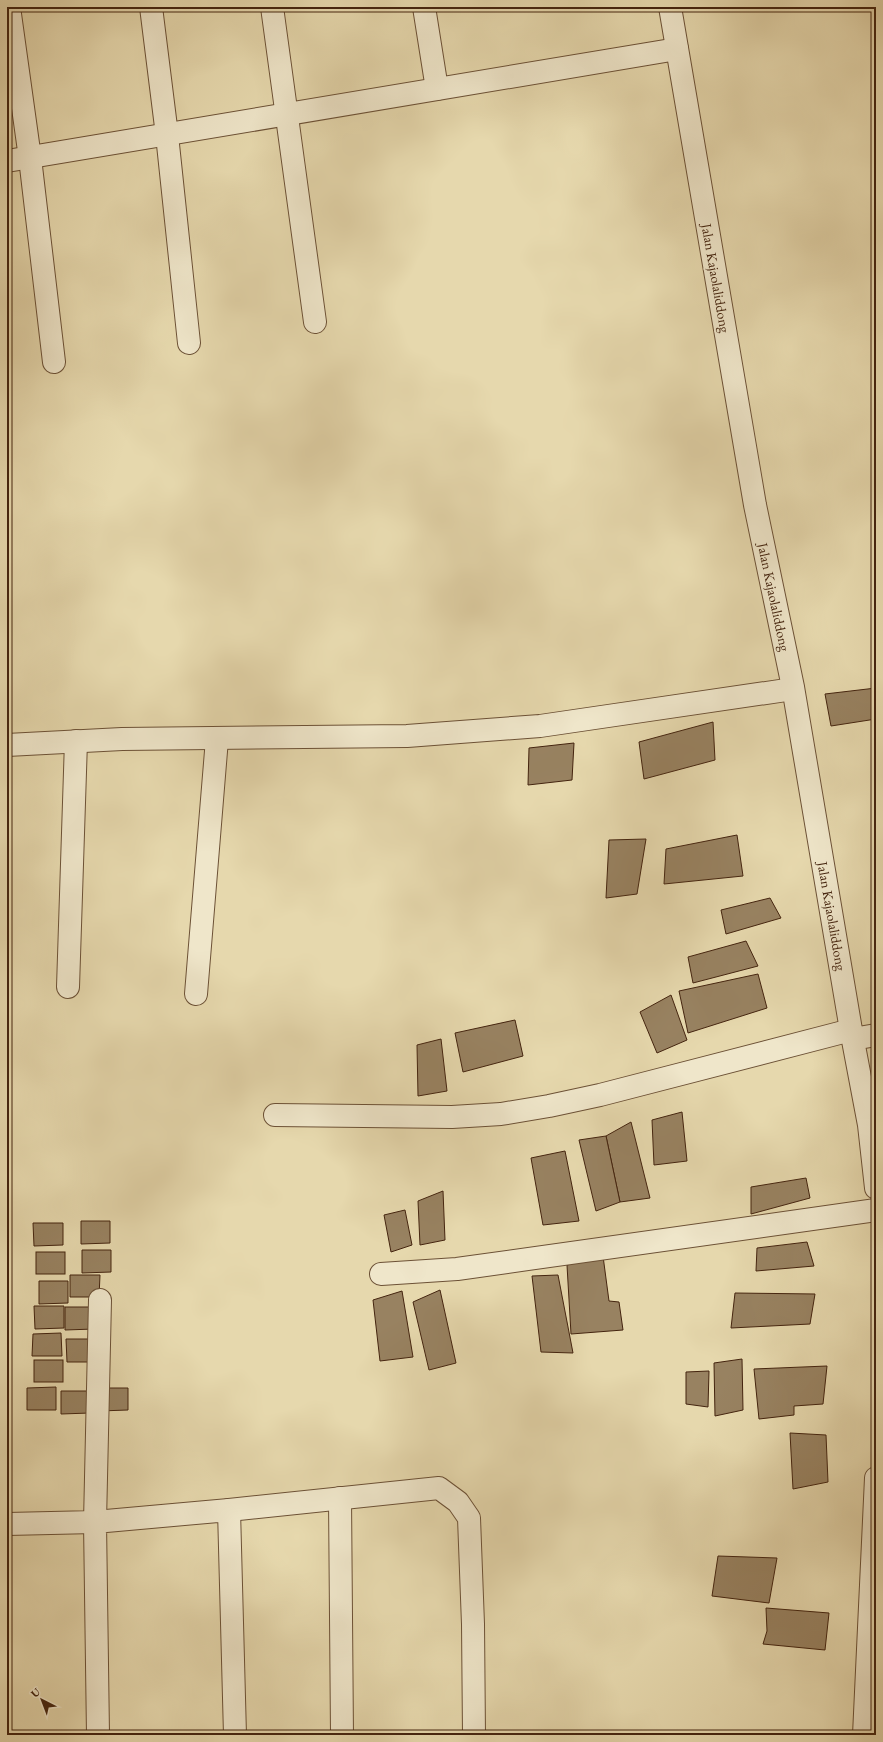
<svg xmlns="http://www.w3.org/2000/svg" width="883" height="1742" font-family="'EB Garamond',serif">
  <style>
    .building { fill: #988261; stroke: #44240f }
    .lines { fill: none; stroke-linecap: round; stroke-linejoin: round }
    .minor-casing { stroke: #6c5136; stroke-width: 24 }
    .tertiary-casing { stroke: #6c5136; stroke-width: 24 }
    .minor { stroke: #efe6ca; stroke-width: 22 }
    .tertiary { stroke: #efe6ca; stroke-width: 22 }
    .labels { text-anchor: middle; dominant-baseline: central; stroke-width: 3.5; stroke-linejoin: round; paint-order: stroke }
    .street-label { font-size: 14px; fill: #44240f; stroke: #efe6ca }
  </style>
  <rect width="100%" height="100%" fill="#e6d8ad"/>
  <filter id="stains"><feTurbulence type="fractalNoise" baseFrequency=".005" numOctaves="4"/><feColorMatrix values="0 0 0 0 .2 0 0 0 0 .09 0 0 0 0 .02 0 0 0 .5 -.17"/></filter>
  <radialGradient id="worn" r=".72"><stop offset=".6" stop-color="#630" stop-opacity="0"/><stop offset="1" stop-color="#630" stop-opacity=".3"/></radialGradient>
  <g class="building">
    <polygon points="876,688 876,719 831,726 825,694"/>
    <polygon points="713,722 715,760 644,779 639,742"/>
    <polygon points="574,743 572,780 528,785 529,748"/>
    <polygon points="737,835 743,876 664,884 666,849"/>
    <polygon points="646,839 637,894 606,898 609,840"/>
    <polygon points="770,898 781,918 726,934 721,910"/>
    <polygon points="746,941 758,966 693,983 688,957"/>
    <polygon points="758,974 767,1008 688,1033 679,991"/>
    <polygon points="671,995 687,1040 657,1053 640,1012"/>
    <polygon points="515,1020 523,1056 463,1072 455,1033"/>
    <polygon points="441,1039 447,1091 418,1096 417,1045"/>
    <polygon points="682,1112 687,1161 654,1165 652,1120"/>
    <polygon points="631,1122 650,1198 620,1202 606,1136"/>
    <polygon points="606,1136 620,1202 596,1211 579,1140"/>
    <polygon points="565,1151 579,1221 543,1225 531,1158"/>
    <polygon points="806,1178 810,1198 751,1214 751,1187"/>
    <polygon points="443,1191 445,1240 420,1245 418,1201"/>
    <polygon points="405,1210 412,1245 391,1252 384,1215"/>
    <polygon points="81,1221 110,1221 110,1243 81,1244"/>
    <polygon points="33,1223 63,1223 63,1245 34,1246"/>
    <polygon points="807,1242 814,1266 756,1271 757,1248"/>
    <polygon points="82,1250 111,1250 111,1272 82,1273"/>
    <rect x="36" y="1252" width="29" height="22"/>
    <polygon points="603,1256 609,1301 619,1302 623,1330 571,1334 567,1265"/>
    <polygon points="70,1275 100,1275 99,1297 70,1297"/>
    <polygon points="558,1275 573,1353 541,1352 532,1276"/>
    <polygon points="39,1281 68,1281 68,1303 39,1304"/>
    <polygon points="440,1290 456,1363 429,1370 413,1302"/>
    <polygon points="402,1291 413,1357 380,1361 373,1300"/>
    <polygon points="735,1293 815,1294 810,1324 731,1328"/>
    <polygon points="34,1306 64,1306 64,1328 35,1329"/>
    <polygon points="65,1307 94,1307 94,1329 65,1330"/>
    <polygon points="61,1333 62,1356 32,1356 33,1334"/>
    <polygon points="66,1339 95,1339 95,1362 67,1362"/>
    <polygon points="742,1359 743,1410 715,1416 714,1363"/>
    <rect x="34" y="1360" width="29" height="22"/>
    <polygon points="827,1366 823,1404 794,1406 794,1415 759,1419 754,1369"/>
    <polygon points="709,1371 708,1407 686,1404 686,1372"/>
    <polygon points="56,1387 56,1410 27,1410 27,1388"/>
    <polygon points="99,1388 128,1388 128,1410 99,1411"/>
    <polygon points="61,1391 90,1391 90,1413 61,1414"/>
    <polygon points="790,1433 826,1435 828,1482 793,1489"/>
    <polygon points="718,1556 777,1558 769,1603 712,1596"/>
    <polygon points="766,1608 829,1613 825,1650 763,1644 767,1631"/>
  </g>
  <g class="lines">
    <defs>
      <g id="minor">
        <polyline points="9,7 30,158 54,362"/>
        <polyline points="151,7 167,135 189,343"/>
        <polyline points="272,7 315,322"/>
        <polyline points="424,7 437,89"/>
        <polyline points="7,161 677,49"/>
        <polyline points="7,745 122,739 407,736 540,726 793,689"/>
        <polyline points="68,987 76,741"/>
        <polyline points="196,994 217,739"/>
        <polyline points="853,1039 876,1035"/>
        <polyline points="275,1115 452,1117 501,1114 549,1106 600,1095 851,1030"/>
        <polyline points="381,1274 457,1269 876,1210"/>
        <polyline points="340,1498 342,1735"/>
        <polyline points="229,1510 439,1488 458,1502 469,1518 473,1624 474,1735"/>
        <polyline points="7,1524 95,1522 100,1300"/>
        <polyline points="98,1735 95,1522 229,1510 235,1735"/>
      </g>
      <g id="tertiary">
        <polyline points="670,7 755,505 793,687 851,1030 869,1125 876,1188"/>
        <polyline points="864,1735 876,1478"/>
      </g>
    </defs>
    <use href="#minor" class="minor-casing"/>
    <use href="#tertiary" class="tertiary-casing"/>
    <use href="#minor" class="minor"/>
    <use href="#tertiary" class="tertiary"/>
  </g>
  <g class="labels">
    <g class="street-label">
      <text transform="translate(716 278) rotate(80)">Jalan Kajaolaliddong</text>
      <text transform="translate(774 597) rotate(78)">Jalan Kajaolaliddong</text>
      <text transform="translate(832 916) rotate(80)">Jalan Kajaolaliddong</text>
    </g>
  </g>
  <rect width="883" height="1742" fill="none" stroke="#e6d8ad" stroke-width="24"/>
  <rect x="8" y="8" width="867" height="1726" fill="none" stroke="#44240f" stroke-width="2"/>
  <rect x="12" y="12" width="859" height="1718" fill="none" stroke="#44240f"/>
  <g transform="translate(42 1700) rotate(318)" stroke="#efe6ca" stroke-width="3" paint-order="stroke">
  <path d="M0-3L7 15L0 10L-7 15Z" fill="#44240f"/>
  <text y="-6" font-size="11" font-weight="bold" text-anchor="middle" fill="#44240f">U</text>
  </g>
  <rect width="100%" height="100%" filter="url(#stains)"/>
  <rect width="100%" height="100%" fill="url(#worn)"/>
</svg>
